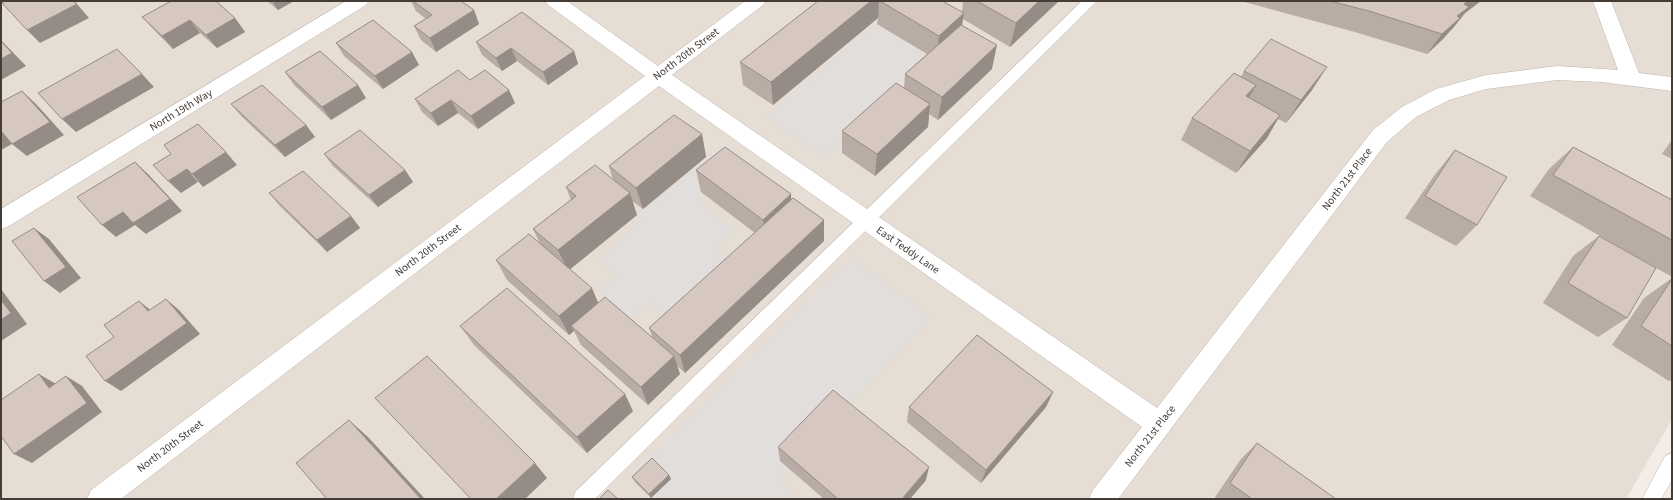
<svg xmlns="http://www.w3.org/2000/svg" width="1673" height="500" font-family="'Source Sans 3',sans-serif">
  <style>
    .residential { fill: #e6ddd5 }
    .parking { fill: #e1dedc }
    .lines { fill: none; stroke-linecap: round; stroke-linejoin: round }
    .service-casing { stroke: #c0b5ad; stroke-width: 1 }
    .minor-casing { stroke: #c0b5ad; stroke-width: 1 }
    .service { fill: #fff; fill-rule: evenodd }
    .minor { fill: #fff; fill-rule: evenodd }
    .wall { fill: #b8aca5 }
    .shaded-wall { fill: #968c86 }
    .building { fill: #d6c8c0; stroke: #968c86 }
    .labels { text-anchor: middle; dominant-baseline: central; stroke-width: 3; stroke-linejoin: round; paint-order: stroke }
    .street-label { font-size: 11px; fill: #453c36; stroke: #fff }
  </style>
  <rect width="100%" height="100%" fill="#f3ece7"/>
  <polygon class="residential" points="1,1 1672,1 1672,419 1626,499 1,499"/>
  <g class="parking">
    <polygon points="875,24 933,59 825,157 765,117"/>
    <polygon points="724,144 742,157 700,192 699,199 701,205 735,231 716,248 734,262 670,319 650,303 632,319 598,289 617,273 599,258 632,231 630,229 641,220 637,216"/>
    <polygon points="852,258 932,319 778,479 799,499 652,499 630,477"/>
  </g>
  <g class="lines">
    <defs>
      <g id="service">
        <polygon points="1082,1 1097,1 595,499 573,499 575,492"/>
        <polygon points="1672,453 1672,480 1661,499 1642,499 1665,456"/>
      </g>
      <g id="minor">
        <polygon points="346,1 369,1 366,5 9,226 1,229 1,209"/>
        <polygon points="545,1 567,1 658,66 745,1 766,1 763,5 672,75 1157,408 1373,130 1402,107 1436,89 1486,75 1557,66 1618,70 1593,1 1611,1 1639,73 1672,77 1672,91 1601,82 1557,80 1486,89 1449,100 1416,117 1387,142 1118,499 1089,499 1093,490 1142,427 659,86 121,499 87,499 91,490 645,76 548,5"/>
      </g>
    </defs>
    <use href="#service" class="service-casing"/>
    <use href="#minor" class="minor-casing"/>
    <use href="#service" class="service"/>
    <use href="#minor" class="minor"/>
  </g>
  <g class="wall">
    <polygon points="267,1 294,1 278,10"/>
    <polygon points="411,1 461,1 474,10 479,24 436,52 421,40 414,26 426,19 416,11"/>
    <polygon points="818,1 942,1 962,12 963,1 1059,1 1010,47 963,19 962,25 992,69 938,120 929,114 928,127 875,176 842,153 842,131 904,88 905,74 927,54 877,24 878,18 773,105 743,85 740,62"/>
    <polygon points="1241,1 1481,1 1465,13 1453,28 1450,31 1444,38 1427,54 1355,32"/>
    <polygon points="142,17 235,18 245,32 217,48 200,33 173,49 154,30"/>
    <polygon points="476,42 574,51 578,64 548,85 517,61 502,71 482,55"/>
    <polygon points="336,43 419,65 383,89 344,56"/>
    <polygon points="1244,71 1312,90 1286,123 1278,119 1267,138 1236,173 1181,140 1192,118 1241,77"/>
    <polygon points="285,72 366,98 331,120 294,85"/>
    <polygon points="470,80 515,103 478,129 458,113 438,126 422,112 415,99"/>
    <polygon points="231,104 306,125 315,137 285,157 242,117"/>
    <polygon points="702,134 706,157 643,209 632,201 637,215 570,269 598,303 653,339 649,328 755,233 701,192 696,170 791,200 824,241 685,373 676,365 680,374 648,405 581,345 574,331 569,335 507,280 496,260 540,244 533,229 571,200 566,187 613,180 609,166"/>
    <polygon points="1672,140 1672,159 1662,154"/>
    <polygon points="1573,147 1672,200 1672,277 1530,196 1549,169"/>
    <polygon points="1455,150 1477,225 1456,246 1405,218 1436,173"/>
    <polygon points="324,154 405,170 413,182 378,207 333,166"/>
    <polygon points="269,193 351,216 360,228 327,252 280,206"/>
    <polygon points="1599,236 1627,318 1598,337 1543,303 1573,256"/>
    <polygon points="1672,278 1672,380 1669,381 1612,345 1644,298"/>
    <polygon points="460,326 633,411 587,453 474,345"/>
    <polygon points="1053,392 1046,407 981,483 907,422 909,407"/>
    <polygon points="1257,443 1336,499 1217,499 1215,497 1241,459"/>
    <polygon points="778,447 926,480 910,499 824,499 780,461"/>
    <polygon points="669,475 671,479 651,498 635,482 632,477"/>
  </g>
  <g class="shaded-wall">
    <polygon points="272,1 294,1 278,10"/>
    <polygon points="871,1 879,1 878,18 773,105 771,82"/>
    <polygon points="1039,1 1059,1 1010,47 1016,23"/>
    <polygon points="1468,1 1481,1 1465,13 1453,28 1450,31 1444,38 1427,54 1464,4"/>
    <polygon points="77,4 89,18 40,43 27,30"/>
    <polygon points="474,10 479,24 436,52 430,38"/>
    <polygon points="964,13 960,37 936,59 939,36"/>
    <polygon points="235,18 245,32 217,48 206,35"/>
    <polygon points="190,20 200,33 173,49 162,36"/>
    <polygon points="1,40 26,66 1,80"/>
    <polygon points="997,45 992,69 938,120 942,97"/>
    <polygon points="511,48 517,61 502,71 496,58"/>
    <polygon points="574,51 578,64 548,85 543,72"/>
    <polygon points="412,52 419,65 383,89 375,76"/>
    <polygon points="1327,67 1312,90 1286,123 1301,100"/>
    <polygon points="142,74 154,87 76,132 62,119"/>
    <polygon points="358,85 366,98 331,120 322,107"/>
    <polygon points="1256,85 1243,108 1246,96"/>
    <polygon points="509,90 515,103 478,129 471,116"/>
    <polygon points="22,91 36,104 64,135 27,156 12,144 1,150 1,130"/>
    <polygon points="451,100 458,113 438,126 431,113"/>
    <polygon points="930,104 928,127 875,176 877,154"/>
    <polygon points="1280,115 1267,138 1236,173 1250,151"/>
    <polygon points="306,125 315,137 285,157 275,145"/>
    <polygon points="702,134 706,157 643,209 636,188"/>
    <polygon points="226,152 237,165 203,187 192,174"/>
    <polygon points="135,162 148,174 182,211 146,234 135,225 116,237 102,225"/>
    <polygon points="187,169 198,182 181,193 168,181"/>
    <polygon points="405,170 413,182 378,207 369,195"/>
    <polygon points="630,193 637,215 568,271 558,250"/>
    <polygon points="791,194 792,216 765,241 763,220"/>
    <polygon points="351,216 360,228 327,252 317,240"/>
    <polygon points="824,220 824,241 685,373 680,355"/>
    <polygon points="34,228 49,239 81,278 60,293 44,281"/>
    <polygon points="592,288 600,307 571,326 574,331 569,335 559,316"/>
    <polygon points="1,289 27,324 1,341"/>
    <polygon points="166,299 179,310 200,334 121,391 105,381"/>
    <polygon points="139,301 153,312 148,311"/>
    <polygon points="674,356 680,374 648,405 641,387"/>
    <polygon points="39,374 56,384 49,388"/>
    <polygon points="66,376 82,386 102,412 32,463 14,454"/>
    <polygon points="1053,392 1046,407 981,483 986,470"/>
    <polygon points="625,394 633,411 587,453 577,437"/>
    <polygon points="349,420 368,437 425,499 421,499"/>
    <polygon points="535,463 547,478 525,499 496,499"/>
    <polygon points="929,467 926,480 910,499 902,499"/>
    <polygon points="669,475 671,479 651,498 649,494"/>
  </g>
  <g class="building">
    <polygon points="6,1 73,1 77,4 27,30 2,3"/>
    <polygon points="171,1 216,1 235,18 206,35 190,20 162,36 142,17"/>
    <polygon points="413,1 461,1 474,10 430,38 414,26 432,15"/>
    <polygon points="818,1 871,1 771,82 740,62"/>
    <polygon points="880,1 942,1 964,13 939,36"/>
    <polygon points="977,1 1039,1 1016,23"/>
    <polygon points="1330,1 1468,1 1464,4 1469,7 1457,16 1460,18 1442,34 1369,11"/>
    <polygon points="522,12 574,51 543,72 511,48 496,58 476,42"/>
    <polygon points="373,20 412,52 375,76 336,43"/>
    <polygon points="961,25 997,45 942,97 905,74"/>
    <polygon points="1271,39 1327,67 1301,100 1244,71"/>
    <polygon points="1,41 12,53 1,59"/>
    <polygon points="117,49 142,74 62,119 38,93"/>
    <polygon points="320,51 358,85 322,107 285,72"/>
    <polygon points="458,70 470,80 485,70 509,90 471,116 451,100 431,113 415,99"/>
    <polygon points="1234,73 1256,85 1246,96 1280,115 1250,151 1192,118"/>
    <polygon points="896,83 930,104 877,154 842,131"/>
    <polygon points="262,85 306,125 275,145 231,104"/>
    <polygon points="22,91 50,122 12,144 1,131 1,102"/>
    <polygon points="674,115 702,134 636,188 609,166"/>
    <polygon points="198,124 226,152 192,174 187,169 168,181 153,165 171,154 164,145"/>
    <polygon points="360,130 405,170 369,195 324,154"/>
    <polygon points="725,147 791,194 763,220 696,170"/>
    <polygon points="1573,147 1672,200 1672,240 1553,175"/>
    <polygon points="1455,150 1507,177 1477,225 1425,196"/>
    <polygon points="135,162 170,199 133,223 123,212 102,225 77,197"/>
    <polygon points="595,165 630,193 558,250 533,229 576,196 566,187"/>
    <polygon points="303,171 351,216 317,240 269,193"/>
    <polygon points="793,198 824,220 680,355 649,328"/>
    <polygon points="34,228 66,267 44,281 12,241"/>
    <polygon points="529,234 592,288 559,316 496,260"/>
    <polygon points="1599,236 1656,268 1627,318 1568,283"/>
    <polygon points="1672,279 1672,346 1641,326"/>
    <polygon points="507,288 625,394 577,437 460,326"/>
    <polygon points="605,297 674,356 641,387 571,326"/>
    <polygon points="166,299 187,323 105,381 86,356 114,337 104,325 139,301 148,311"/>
    <polygon points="1,300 11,313 1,320"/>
    <polygon points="977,335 1053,392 986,470 909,407"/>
    <polygon points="427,356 535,463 496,499 471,499 375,398"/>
    <polygon points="39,374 49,388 66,376 87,403 14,454 1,436 1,400"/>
    <polygon points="833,390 929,467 902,499 838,499 778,447"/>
    <polygon points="349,420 421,499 327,499 296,463"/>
    <polygon points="1257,443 1336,499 1252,499 1230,483"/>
    <polygon points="652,458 669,475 649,494 632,477"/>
    <polygon points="608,490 618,499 599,499"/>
  </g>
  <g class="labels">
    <g class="street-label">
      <text transform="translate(686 54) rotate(-37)">North 20th Street</text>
      <text transform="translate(181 110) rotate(-31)">North 19th Way</text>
      <text transform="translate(1347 179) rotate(-53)">North 21st Place</text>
      <text transform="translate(428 250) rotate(-37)">North 20th Street</text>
      <text transform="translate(908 250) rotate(35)">East Teddy Lane</text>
      <text transform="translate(1150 436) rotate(-52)">North 21st Place</text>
      <text transform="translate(170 446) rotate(-37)">North 20th Street</text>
    </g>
  </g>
  <rect width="1673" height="500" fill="none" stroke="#453c36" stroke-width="4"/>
</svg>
